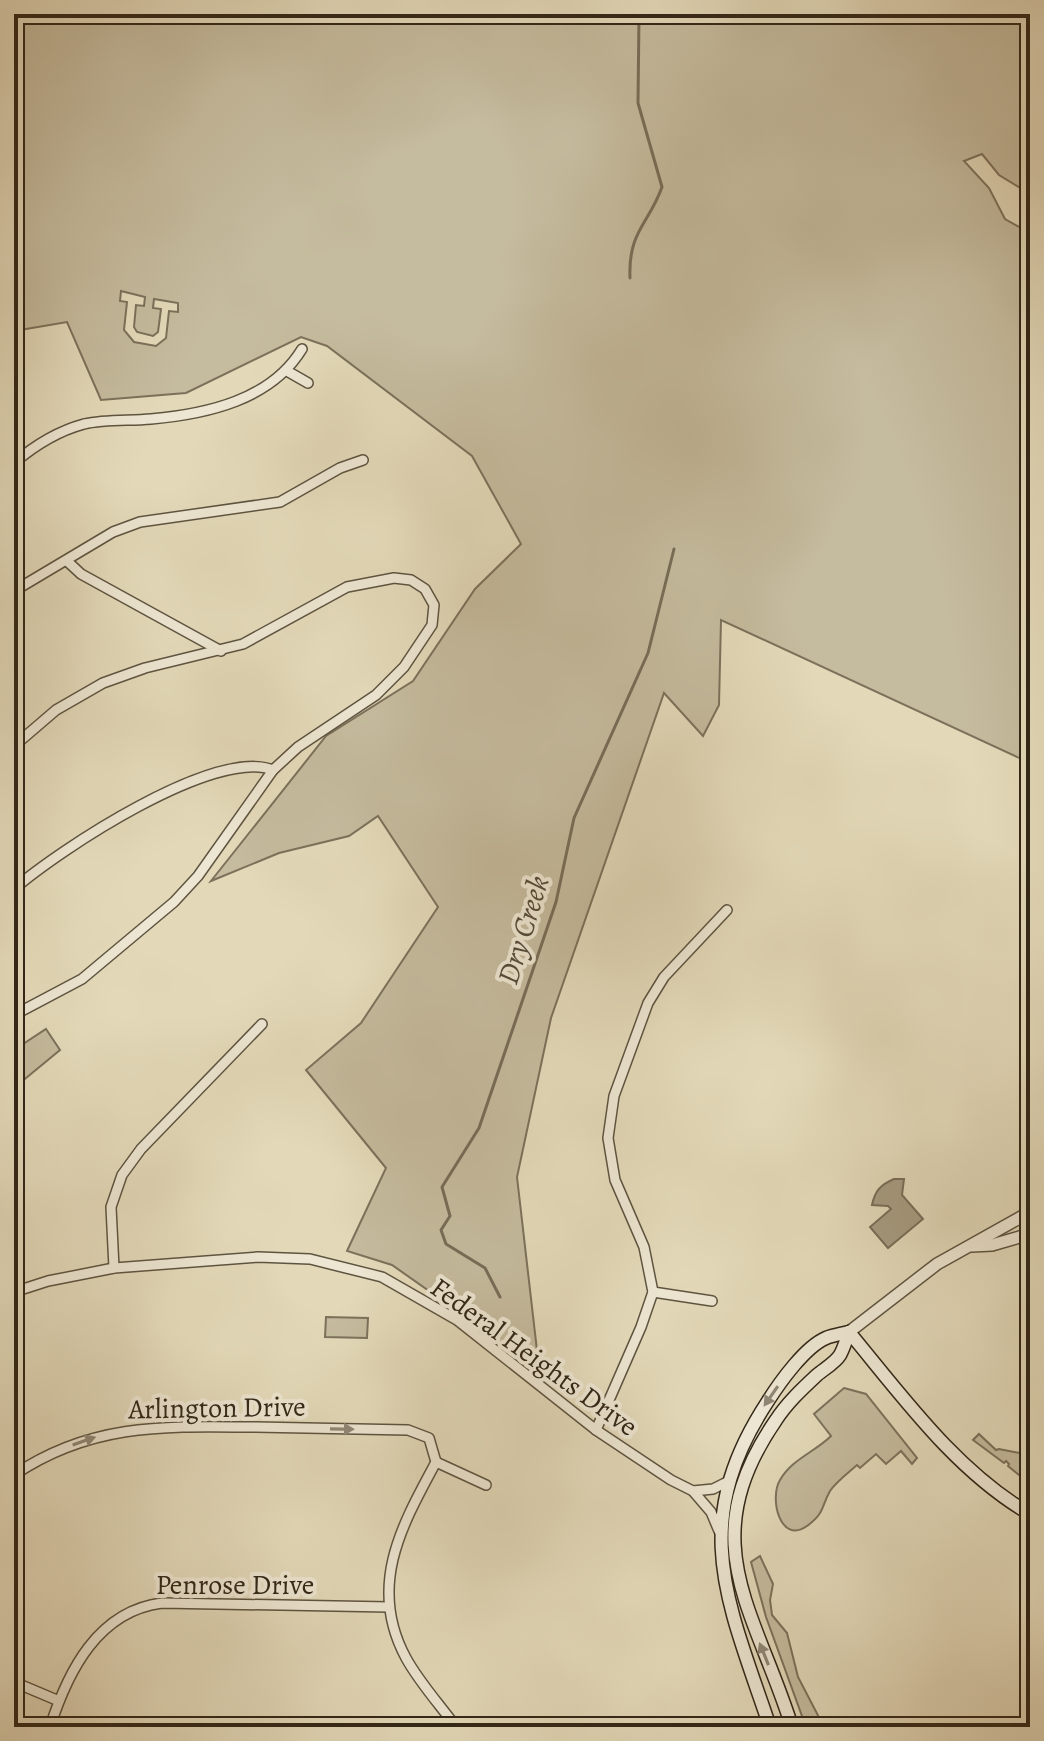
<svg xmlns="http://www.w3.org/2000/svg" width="1044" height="1741" font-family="Alegreya,serif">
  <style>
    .green { fill: #c5bb9e; stroke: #7c715b; stroke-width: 2; fill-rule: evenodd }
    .water { fill: #a79c82; stroke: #786d58; stroke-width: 2 }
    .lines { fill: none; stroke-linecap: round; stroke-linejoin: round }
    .stream { stroke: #786d58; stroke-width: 3 }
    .minor-casing { stroke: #5e5440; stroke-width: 12 }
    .tertiary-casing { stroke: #5e5440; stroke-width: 14 }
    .secondary-casing { stroke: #322718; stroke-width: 15 }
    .minor { stroke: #ede6d2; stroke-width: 9 }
    .tertiary { stroke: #ede6d2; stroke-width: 11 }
    .secondary { stroke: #ede6d2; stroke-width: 12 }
    .oneway { fill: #908675 }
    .labels { text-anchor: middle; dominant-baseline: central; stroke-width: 8; stroke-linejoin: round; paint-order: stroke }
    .street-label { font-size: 28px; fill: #322718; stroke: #ede6d2 }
    .water-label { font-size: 30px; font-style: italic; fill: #554a38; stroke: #ede6d2 }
  </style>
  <rect width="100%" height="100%" fill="#e3d9b9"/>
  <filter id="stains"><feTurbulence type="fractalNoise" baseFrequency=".0025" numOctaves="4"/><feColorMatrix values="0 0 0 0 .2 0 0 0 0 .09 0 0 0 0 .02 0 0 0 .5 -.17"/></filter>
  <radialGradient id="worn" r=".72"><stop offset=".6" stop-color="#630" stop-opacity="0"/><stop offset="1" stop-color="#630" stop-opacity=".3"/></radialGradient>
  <g class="green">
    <path d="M14 14H1030V194L999 175 982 154 964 161 989 188 1005 219 1030 233V763L721 620 719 705 703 736 664 693 551 1018 517 1177 539 1368 392 1265 347 1251 386 1168 306 1070 361 1023 438 907 378 816 349 836 279 853 211 881 326 736 413 681 475 589 521 544 472 456 327 346 301 337 186 393 101 400 67 322 14 331ZM121 291 145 297 144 306 136 305 134 327 137 332 153 336 158 332 161 309 153 308 154 299 178 303V312L169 311 166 338 156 346 134 342 124 330 127 302 120 301Z"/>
    <polygon points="46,1029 60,1050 14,1088 14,1050"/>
    <polygon points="326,1317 368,1318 367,1338 325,1337"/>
    <path d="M844 1388 866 1394 917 1458 912 1464 901 1451 886 1464 876 1454 860 1468 857 1465C848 1473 836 1482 830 1491 821 1507 825 1513 807 1526 780 1545 769 1498 780 1480 792 1459 815 1452 831 1436L814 1414Z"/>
    <polygon points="979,1434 996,1450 999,1449 1030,1455 1030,1477 1019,1475 1008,1466 1009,1464 1006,1461 1004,1463 973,1440"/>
    <polygon points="760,1556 773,1584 770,1600 772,1615 787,1633 798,1677 824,1727 806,1727 766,1617 751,1562"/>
  </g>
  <path class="water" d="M894 1179H904L902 1195 923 1219 888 1248 870 1227 891 1209 888 1206 872 1205C875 1191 880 1185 894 1179Z"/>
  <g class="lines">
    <g class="stream">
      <path d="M630 278C628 231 649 224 662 187L638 103 639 14"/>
      <polyline points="500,1297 485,1268 446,1244 441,1230 450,1216 442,1187 479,1128 556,902 574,818 648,653 674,549"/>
    </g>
    <defs>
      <g id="minor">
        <polyline points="287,371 308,383"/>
        <path d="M14 463C34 446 58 431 84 424 106 419 129 421 151 419 207 414 271 400 302 349"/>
        <polyline points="67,561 81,574 221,651"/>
        <polyline points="14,591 113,532 140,522 280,502 340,468 363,460"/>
        <polyline points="14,746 56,710 103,683 145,668 243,644 347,587 394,578 411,580 425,589 434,605 432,625 404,667 376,695 298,747 273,770 198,876 174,902 82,979 14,1015"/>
        <path d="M14 889C59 850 215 747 273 770"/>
        <polyline points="114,1268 111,1207 122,1175 141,1149 262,1024"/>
        <polyline points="14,1292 48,1281 114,1268 258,1257 310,1259 382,1277 457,1320 596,1430 671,1480 693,1491 711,1512 719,1531"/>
        <polyline points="653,1292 712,1301"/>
        <polyline points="596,1430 641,1327 653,1292 644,1247 615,1180 608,1138 614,1096 648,1003 664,977 727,910"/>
        <path d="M436 1462C402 1525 367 1586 406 1658 419 1682 440 1705 456 1727"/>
        <polyline points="436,1462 486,1485"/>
        <path d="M14 1475C91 1423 165 1426 255 1427 306 1428 357 1429 408 1430L429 1438 436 1462"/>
        <polyline points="693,1491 713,1489 729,1481"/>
        <polyline points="14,1682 59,1701"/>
        <path d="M50 1727C68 1671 98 1611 162 1603L389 1607"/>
      </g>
      <g id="tertiary">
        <polyline points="972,1246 992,1245 1030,1234"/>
        <polyline points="849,1332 937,1264 1030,1212"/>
      </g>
      <g id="secondary">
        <path d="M849 1332C903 1397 956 1471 1030 1514"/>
        <path d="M770 1727C728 1602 687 1524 768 1401 780 1382 805 1347 826 1338 833 1335 842 1334 849 1332"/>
        <path d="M792 1727C755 1609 692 1542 776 1420 787 1403 802 1389 817 1375 824 1369 835 1363 840 1355 844 1348 846 1340 849 1332"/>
      </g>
    </defs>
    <use href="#minor" class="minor-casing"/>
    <use href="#tertiary" class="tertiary-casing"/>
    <use href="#secondary" class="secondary-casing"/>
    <use href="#minor" class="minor"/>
    <use href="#tertiary" class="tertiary"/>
    <use href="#secondary" class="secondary"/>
  </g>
  <defs><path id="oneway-solid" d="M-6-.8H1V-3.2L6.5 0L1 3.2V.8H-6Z" transform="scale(2)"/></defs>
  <g class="oneway">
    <use href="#oneway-solid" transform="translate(771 1396) rotate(125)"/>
    <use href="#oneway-solid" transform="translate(342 1429) rotate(1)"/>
    <use href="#oneway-solid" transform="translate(84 1441) rotate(-19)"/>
    <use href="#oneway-solid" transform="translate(764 1654) rotate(-112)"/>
  </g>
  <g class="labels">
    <g class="street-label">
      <text transform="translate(534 1357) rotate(36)">Federal Heights Drive</text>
      <text transform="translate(217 1408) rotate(-1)">Arlington Drive</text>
      <text x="235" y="1585">Penrose Drive</text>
    </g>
    <g class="water-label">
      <text transform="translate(523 930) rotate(-73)">Dry Creek</text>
    </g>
  </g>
  <rect width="1044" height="1741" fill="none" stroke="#e3d9b9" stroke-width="48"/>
  <rect x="16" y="16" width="1012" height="1709" fill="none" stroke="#322718" stroke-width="4"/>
  <rect x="24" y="24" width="996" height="1693" fill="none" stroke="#322718" stroke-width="2"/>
  <rect width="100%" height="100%" filter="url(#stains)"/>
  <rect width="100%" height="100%" fill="url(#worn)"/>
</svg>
